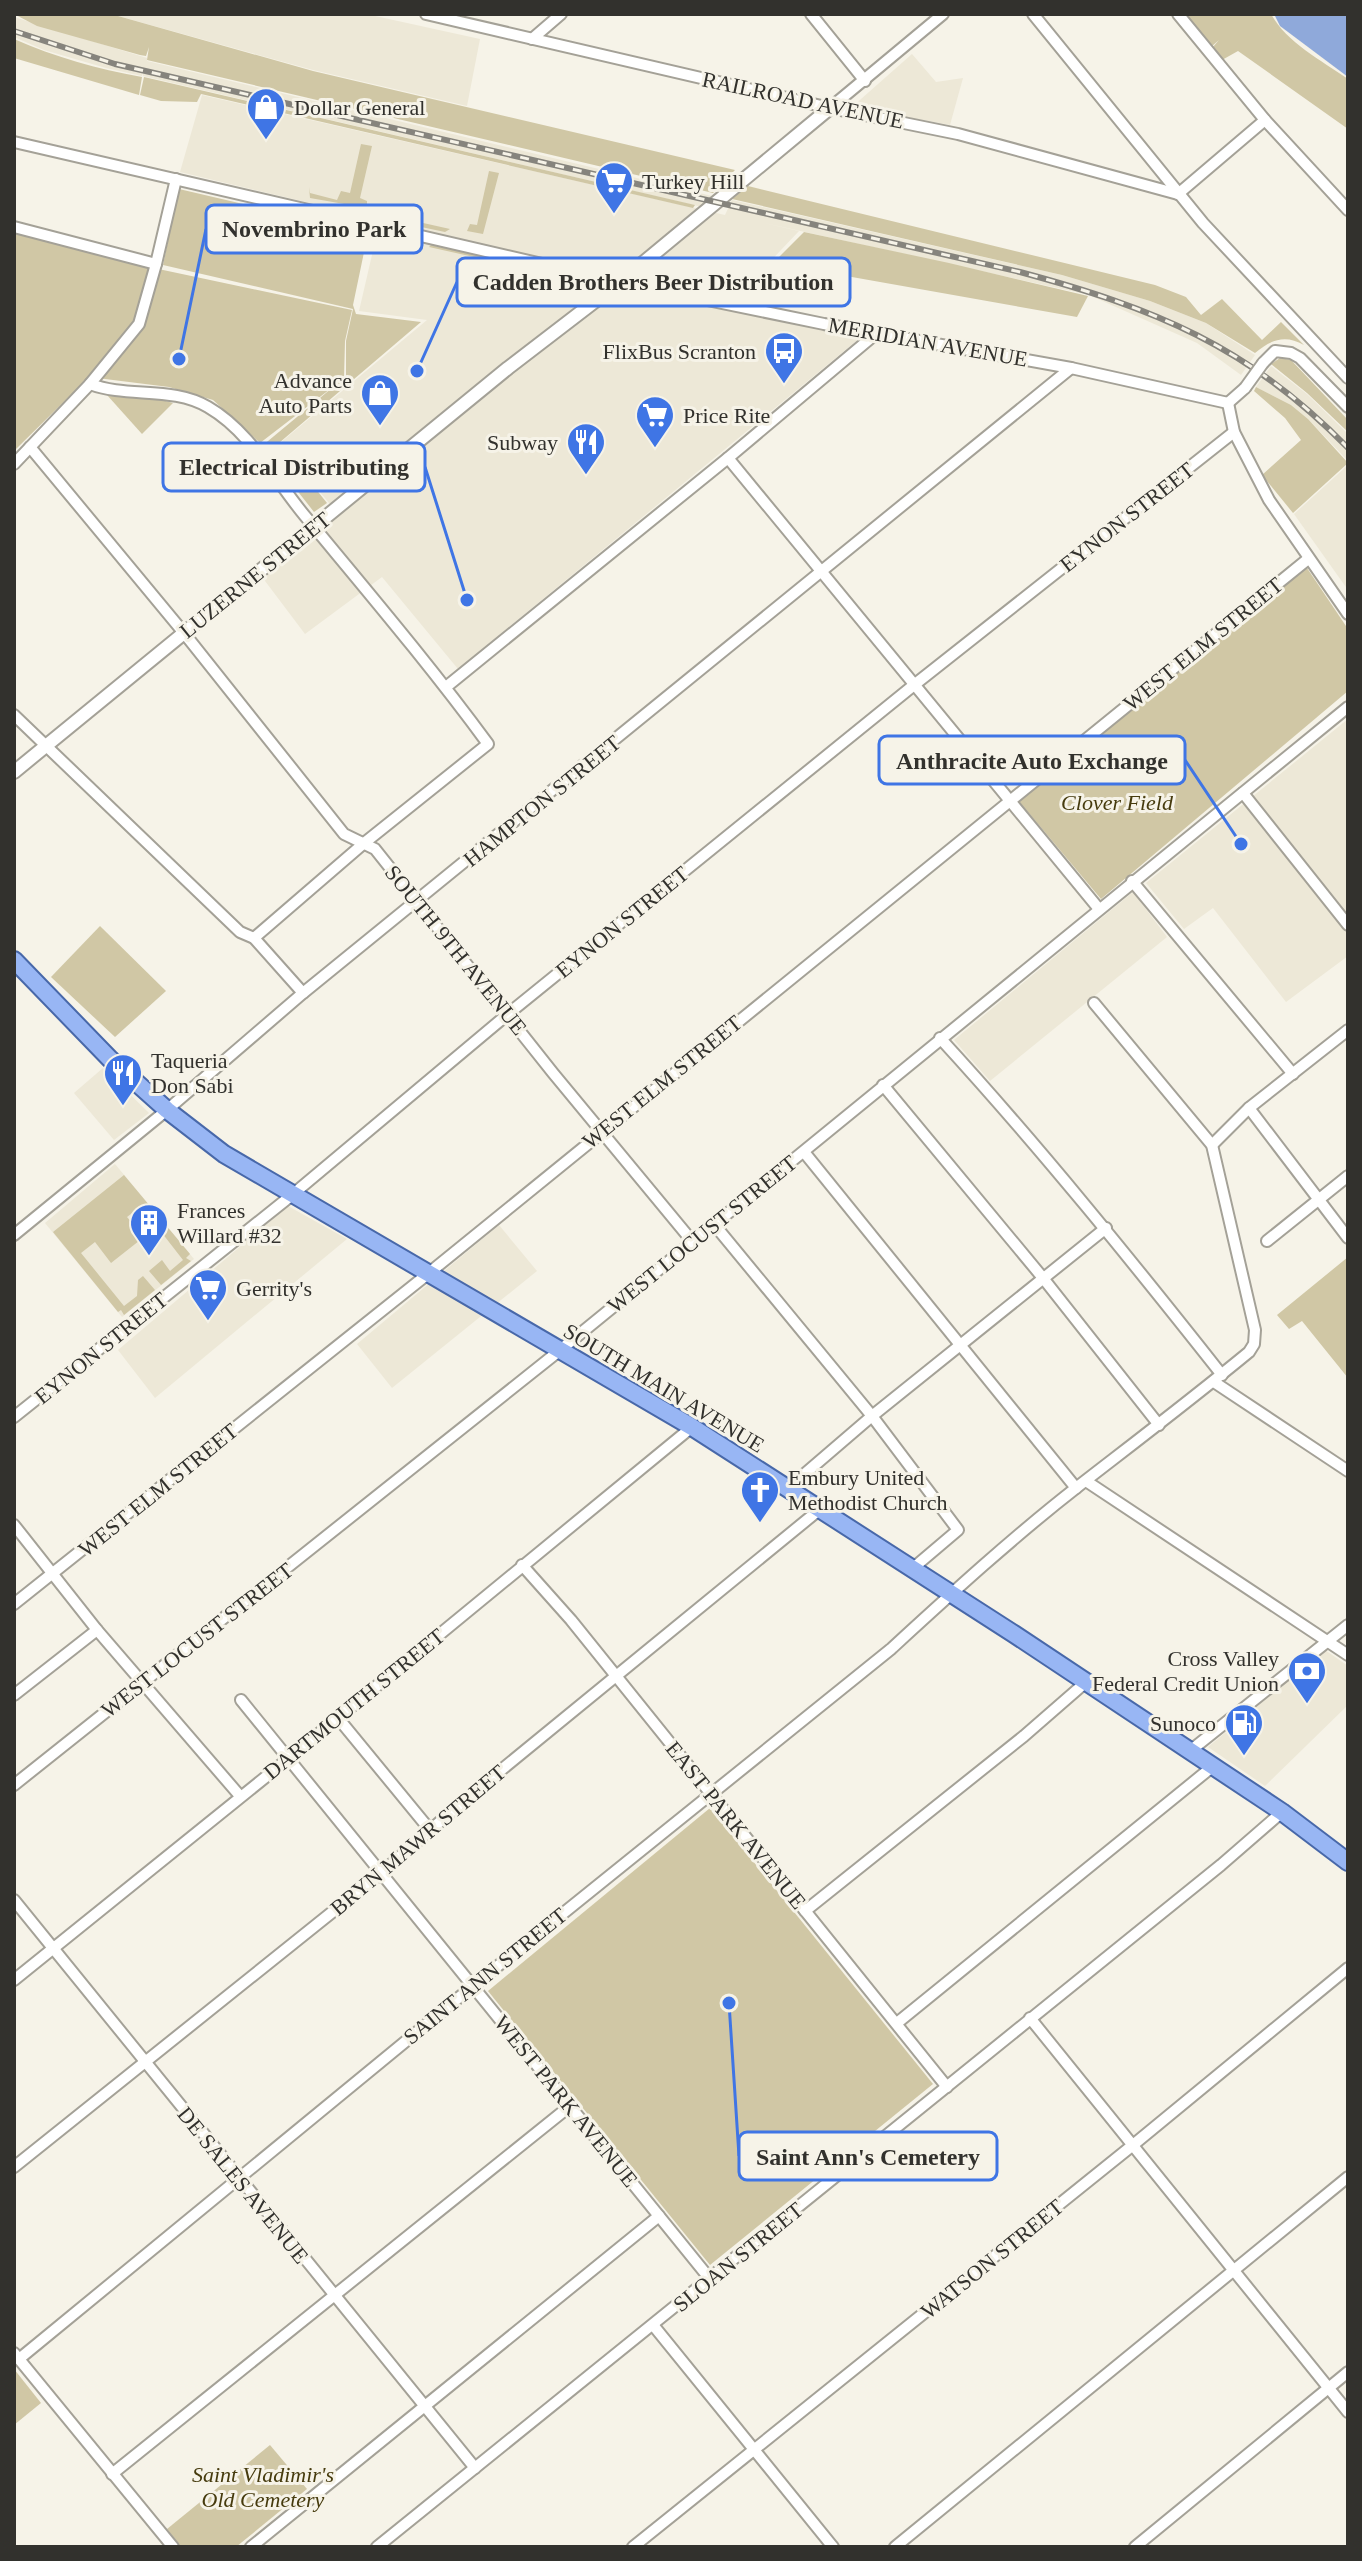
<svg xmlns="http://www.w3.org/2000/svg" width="1362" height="2561" font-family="'Times New Roman',serif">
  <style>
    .built { fill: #ede8d7 }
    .green { fill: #d0c7a5 }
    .water { fill: #8fa9da }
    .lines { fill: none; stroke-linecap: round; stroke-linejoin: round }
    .minor-casing { stroke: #a4a197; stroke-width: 14 }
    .tertiary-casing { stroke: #a4a197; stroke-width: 16 }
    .primary-casing { stroke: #4868a9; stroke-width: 20 }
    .minor { stroke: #fff; stroke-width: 10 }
    .tertiary { stroke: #fff; stroke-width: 12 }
    .primary { stroke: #98b6f4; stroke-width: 16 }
    .rail-casing { stroke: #86847d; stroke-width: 6 }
    .rail { stroke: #f6f3e8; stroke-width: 3; stroke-dasharray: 9; stroke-linecap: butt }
    .minor-bridge-casing { stroke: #a4a197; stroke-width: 14; stroke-linecap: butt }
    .minor-bridge { stroke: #fff; stroke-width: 10 }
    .labels { text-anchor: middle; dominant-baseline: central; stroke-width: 6; stroke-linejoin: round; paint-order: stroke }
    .street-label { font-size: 22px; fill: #32312d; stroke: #f6f3e8 }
    .poi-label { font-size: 22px; fill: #32312d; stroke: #f6f3e8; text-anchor: start }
    .park-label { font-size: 22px; font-style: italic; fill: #463b0e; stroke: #f6f3e8 }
    .leader { fill: none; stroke: #3f75e5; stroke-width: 3 }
    .callout-dot { fill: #3f75e5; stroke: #f6f3e8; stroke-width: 3 }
    .callout { fill: #f6f3e8; stroke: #3f75e5; stroke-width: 3 }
    .callout-label { font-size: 24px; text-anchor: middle; font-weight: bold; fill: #32312d }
  </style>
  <rect width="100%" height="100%" fill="#f6f3e8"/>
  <g class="built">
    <polygon points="111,14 366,14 480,39 467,106 313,70"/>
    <polygon points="14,17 147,58 147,61 712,196 702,207 143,76 143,72 142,76 106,68 44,50 14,37"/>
    <polygon points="912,54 936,82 963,78 950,125 852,107"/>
    <polygon points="202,95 725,215 732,200 1062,275 1150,301 1206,323 1255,355 1241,375 1197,343 1089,295 742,218 799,231 727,307 860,338 458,669 382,577 305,634 262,577 338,514 280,443 427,320 359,311 375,242 377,219 180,172"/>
    <polygon points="1271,366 1307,394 1348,434 1348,461 1308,419 1291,405 1256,387"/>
    <polygon points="1348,465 1348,590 1294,514"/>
    <polygon points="1348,719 1348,956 1286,1002 1213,908 1184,929 1146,883"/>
    <polygon points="1133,892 1167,937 990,1081 954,1040"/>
    <polygon points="103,1068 149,1113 114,1140 74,1093"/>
    <polygon points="115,1164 194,1259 122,1317 45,1223"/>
    <polygon points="288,1206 347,1239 155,1398 118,1350"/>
    <polygon points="499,1225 537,1271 392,1388 357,1344"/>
    <polygon points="1325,1650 1348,1666 1348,1705 1265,1786 1208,1747"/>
  </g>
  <g class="green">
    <polygon points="14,14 111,14 313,71 735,170 713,193 147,60 149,47 146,56 140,55 37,26"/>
    <path d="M1185 14H1271C1287 43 1321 60 1348 79V129L1238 51 1222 60 1212 48 1219 40 1211 47Z"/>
    <path d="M14 39C55 57 97 69 142 77L139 95 14 58Z"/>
    <polygon points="144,77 695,205 693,208 201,94 197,102 161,101 140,95"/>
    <polygon points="361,144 372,146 360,198 367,201 367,208 310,198 309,187 310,193 337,200 341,191 350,193"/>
    <polygon points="489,171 499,173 483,234 467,231 470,224 477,225"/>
    <path d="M748 186 1155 285 1186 297 1201 315 1222 299 1262 340 1281 322 1304 345C1285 334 1270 340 1255 353L1206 323 1150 301 1062 275 732 199Z"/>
    <polygon points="179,189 368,233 353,305 356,314 421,322 279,443 327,503 314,512 262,446 338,383 260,443 213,400 169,387 89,377 14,451 14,232 149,267 352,310 345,341 344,378 346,377 346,341 353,309 163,265"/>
    <polygon points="383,214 450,229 445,232 388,220"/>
    <polygon points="804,232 949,263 1088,296 1077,317 773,263"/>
    <polygon points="431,245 591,281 595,284 429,247"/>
    <polygon points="1280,358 1291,360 1348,420 1348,432 1307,393 1271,364"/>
    <polygon points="1256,387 1291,405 1308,419 1348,463 1293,513 1262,475 1301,440 1285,418 1254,391"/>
    <polygon points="107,395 158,399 173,403 142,434"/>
    <polygon points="1307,568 1348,629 1348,691 1101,899 1017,799"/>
    <polygon points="100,926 166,991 115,1037 51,977"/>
    <polygon points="124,1175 190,1254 186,1258 191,1261 161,1285 149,1271 162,1260 170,1271 183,1260 141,1206 127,1217 144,1237 111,1263 95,1242 81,1253 124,1306 137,1296 138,1280 143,1276 155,1290 124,1315 121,1310 118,1312 53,1232"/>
    <polygon points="1348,1257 1348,1378 1302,1321 1289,1329 1277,1315"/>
    <polygon points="710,1808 933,2084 710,2265 488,1991"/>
    <polygon points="14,2369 41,2403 14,2425"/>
    <polygon points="270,2445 307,2489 236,2547 181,2547 167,2529"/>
  </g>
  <polygon class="water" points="1274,14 1345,14 1348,17 1348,77 1280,26"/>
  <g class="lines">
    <defs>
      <g id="minor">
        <polyline points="426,14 830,108 958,134 1178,194"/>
        <polyline points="811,14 865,81"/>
        <polyline points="1033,14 1203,223 1348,378"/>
        <polyline points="1178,14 1265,120 1348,210"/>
        <polyline points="532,39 561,14"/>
        <polyline points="830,108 943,14"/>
        <polyline points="14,142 620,282 824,324 1071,368 1228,403"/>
        <polyline points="1178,194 1265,120"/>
        <polyline points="14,227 156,264"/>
        <polyline points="1263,363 1275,351 1291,353 1300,358 1348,407"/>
        <path d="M90 384C127 398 173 386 208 407 251 432 274 479 305 516 367 591 430 665 488 744L363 844 254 938"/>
        <polyline points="1228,403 1234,432 1269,500 1348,614"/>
        <polyline points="1228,403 1245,388"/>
        <polyline points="30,447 184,633 344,834 375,849 553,1073 692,1241"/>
        <polyline points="728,458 1099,909"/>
        <polyline points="14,464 90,384 139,324 156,264 176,179"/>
        <polyline points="446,687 728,458 878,332"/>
        <polyline points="14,715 240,932 254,938 303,993"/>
        <polyline points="1243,793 1348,925"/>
        <polyline points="1132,881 1293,1074"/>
        <path d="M940 1038C1039 1146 1131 1260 1222 1375"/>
        <polyline points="883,1085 1043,1278 1159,1425"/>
        <polyline points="1249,1108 1348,1238"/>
        <polyline points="1212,1145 1249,1108 1348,1030"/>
        <polyline points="804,1152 1076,1488"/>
        <polyline points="713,1223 872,1416 958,1530 912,1569"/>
        <polyline points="14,1235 167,1110 303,993 1071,368"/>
        <polyline points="1267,1241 1348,1176"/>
        <polyline points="1214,1382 1348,1471"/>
        <polyline points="14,1417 292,1195 508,1014 914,685 1234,432"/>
        <polyline points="1086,1481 1348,1655"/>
        <polyline points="787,1489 872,1416 1106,1228"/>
        <polyline points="14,1525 97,1630 240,1796"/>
        <polyline points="522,1565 571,1620 947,2087"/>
        <polyline points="14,1604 429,1273 1308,559"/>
        <polyline points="14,1695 97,1630"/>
        <polyline points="241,1700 710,2279"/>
        <polyline points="338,1718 430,1830"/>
        <polyline points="1190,1751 1348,1625"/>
        <polyline points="14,1785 559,1351 1348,707"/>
        <polyline points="14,1900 475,2468"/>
        <polyline points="805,1911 1024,1736 1086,1682"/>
        <polyline points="14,1980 288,1759 692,1427"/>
        <polyline points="1030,2018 1348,2412"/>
        <polyline points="897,2023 1212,1767"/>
        <polyline points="14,2167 381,1873 473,1793 819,1510"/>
        <polyline points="653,2325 833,2547"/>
        <polyline points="14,2353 173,2547"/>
        <path d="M19 2359 473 1986 891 1649C951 1594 1012 1538 1076 1488 1134 1443 1192 1399 1249 1352L1254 1344 1255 1330 1212 1145 1094 1003"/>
        <polyline points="112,2474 570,2106"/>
        <polyline points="251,2547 659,2216"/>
        <polyline points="377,2547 1221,1865 1282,1812"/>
        <polyline points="633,2547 1133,2145 1348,1968"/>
        <polyline points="895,2547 1348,2177"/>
        <polyline points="1135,2547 1348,2372"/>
      </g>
      <polyline id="tertiary" points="14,772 508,368 620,282 830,108"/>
      <polyline id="primary" points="14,960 110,1059 167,1110 224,1154 692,1427 1014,1634 1282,1812 1348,1862"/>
    </defs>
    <use href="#minor" class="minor-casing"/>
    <use href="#tertiary" class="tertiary-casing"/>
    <use href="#primary" class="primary-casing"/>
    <use href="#minor" class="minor"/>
    <use href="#tertiary" class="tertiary"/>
    <use href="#primary" class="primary"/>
    <defs>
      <path id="rail" d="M14 31 115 64 1020 272C1154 308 1249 346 1348 448"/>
    </defs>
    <use href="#rail" class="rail-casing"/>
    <use href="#rail" class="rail"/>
    <defs>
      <polyline id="minor-bridge" points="1245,388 1263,363"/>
    </defs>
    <use href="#minor-bridge" class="minor-bridge-casing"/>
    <use href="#minor-bridge" class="minor-bridge"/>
  </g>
  <defs>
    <symbol id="shop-pin" viewBox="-11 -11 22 30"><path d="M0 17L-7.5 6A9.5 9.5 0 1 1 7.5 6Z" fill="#3f75e5" stroke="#f6f3e8"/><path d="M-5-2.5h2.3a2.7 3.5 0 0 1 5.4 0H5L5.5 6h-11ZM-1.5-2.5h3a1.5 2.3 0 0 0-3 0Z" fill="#fff"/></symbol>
    <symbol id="supermarket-pin" viewBox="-11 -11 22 30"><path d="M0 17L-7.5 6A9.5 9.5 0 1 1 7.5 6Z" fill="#3f75e5" stroke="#f6f3e8"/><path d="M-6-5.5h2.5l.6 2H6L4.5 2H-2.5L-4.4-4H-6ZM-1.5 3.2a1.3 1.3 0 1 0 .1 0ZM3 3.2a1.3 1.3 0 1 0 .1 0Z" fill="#fff"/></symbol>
    <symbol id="bus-pin" viewBox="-11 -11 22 30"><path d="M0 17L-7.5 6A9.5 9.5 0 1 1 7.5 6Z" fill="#3f75e5" stroke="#f6f3e8"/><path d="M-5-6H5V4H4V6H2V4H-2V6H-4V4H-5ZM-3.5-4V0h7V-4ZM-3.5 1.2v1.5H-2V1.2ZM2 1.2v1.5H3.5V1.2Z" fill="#fff"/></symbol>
    <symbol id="restaurant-pin" viewBox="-11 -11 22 30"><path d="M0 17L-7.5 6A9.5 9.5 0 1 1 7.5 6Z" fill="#3f75e5" stroke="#f6f3e8"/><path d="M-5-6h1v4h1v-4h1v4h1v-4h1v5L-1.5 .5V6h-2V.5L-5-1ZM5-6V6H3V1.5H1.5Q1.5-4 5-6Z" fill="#fff"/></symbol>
    <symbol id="building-pin" viewBox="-11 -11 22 30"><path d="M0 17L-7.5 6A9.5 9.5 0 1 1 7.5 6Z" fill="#3f75e5" stroke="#f6f3e8"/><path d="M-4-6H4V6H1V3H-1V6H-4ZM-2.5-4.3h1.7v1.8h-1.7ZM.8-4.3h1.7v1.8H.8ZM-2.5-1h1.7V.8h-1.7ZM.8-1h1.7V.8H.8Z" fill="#fff"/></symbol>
    <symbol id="church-pin" viewBox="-11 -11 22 30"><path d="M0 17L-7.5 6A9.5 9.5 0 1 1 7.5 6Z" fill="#3f75e5" stroke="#f6f3e8"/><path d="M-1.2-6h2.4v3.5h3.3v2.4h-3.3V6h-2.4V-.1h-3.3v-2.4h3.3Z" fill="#fff"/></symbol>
    <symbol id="bank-pin" viewBox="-11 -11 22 30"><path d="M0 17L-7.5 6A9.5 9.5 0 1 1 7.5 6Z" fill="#3f75e5" stroke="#f6f3e8"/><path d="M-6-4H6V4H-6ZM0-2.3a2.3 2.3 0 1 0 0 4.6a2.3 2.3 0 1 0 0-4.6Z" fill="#fff"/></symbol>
    <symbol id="fuel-pin" viewBox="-11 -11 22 30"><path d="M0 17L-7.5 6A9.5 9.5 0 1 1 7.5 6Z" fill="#3f75e5" stroke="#f6f3e8"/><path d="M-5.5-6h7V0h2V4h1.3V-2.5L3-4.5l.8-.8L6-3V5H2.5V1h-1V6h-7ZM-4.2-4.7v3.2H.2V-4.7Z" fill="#fff"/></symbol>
  </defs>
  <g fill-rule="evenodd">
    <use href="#shop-pin" x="244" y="85" width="44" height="60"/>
    <use href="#supermarket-pin" x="592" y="159" width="44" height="60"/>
    <use href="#bus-pin" x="762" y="329" width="44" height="60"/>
    <use href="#shop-pin" x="358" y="371" width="44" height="60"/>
    <use href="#supermarket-pin" x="633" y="393" width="44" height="60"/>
    <use href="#restaurant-pin" x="564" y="420" width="44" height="60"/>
    <use href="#restaurant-pin" x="101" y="1051" width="44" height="60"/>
    <use href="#building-pin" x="127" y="1201" width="44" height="60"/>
    <use href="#supermarket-pin" x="186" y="1266" width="44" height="60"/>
    <use href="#church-pin" x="738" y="1468" width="44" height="60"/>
    <use href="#bank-pin" x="1285" y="1649" width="44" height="60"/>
    <use href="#fuel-pin" x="1222" y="1701" width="44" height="60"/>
  </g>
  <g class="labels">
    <g class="street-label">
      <text transform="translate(803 100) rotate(12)">RAILROAD AVENUE</text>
      <text transform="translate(928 342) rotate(10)">MERIDIAN AVENUE</text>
      <text transform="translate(1127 517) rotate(-38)">EYNON STREET</text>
      <text transform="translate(255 575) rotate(-39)">LUZERNE STREET</text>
      <text transform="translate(1203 644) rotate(-39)">WEST ELM STREET</text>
      <text transform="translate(542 801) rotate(-39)">HAMPTON STREET</text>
      <text transform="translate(622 922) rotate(-39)">EYNON STREET</text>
      <text transform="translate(456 950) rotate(51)">SOUTH 9TH AVENUE</text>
      <text transform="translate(662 1082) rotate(-39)">WEST ELM STREET</text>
      <text transform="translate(702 1234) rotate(-39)">WEST LOCUST STREET</text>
      <text transform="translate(101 1348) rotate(-39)">EYNON STREET</text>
      <text transform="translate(664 1388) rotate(31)">SOUTH MAIN AVENUE</text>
      <text transform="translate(158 1490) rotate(-39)">WEST ELM STREET</text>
      <text transform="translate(197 1640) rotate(-38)">WEST LOCUST STREET</text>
      <text transform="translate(354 1704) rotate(-39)">DARTMOUTH STREET</text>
      <text transform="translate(736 1825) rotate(51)">EAST PARK AVENUE</text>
      <text transform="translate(418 1840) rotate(-40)">BRYN MAWR STREET</text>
      <text transform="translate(485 1976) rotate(-39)">SAINT ANN STREET</text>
      <text transform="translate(566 2101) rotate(51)">WEST PARK AVENUE</text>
      <text transform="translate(243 2185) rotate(51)">DE SALES AVENUE</text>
      <text transform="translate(738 2257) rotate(-39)">SLOAN STREET</text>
      <text transform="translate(992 2259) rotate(-39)">WATSON STREET</text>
    </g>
    <g class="poi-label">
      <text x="294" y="107">Dollar General</text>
      <text x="642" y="181">Turkey Hill</text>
      <text x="756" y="351" text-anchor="end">FlixBus Scranton</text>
      <text x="352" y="380" text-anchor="end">Advance<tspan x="352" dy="25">Auto Parts</tspan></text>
      <text x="683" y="415">Price Rite</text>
      <text x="558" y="442" text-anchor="end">Subway</text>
      <text x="151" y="1060">Taqueria<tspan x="151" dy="25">Don Sabi</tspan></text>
      <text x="177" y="1210">Frances<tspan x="177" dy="25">Willard #32</tspan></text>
      <text x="236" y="1288">Gerrity's</text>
      <text x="788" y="1477">Embury United<tspan x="788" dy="25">Methodist Church</tspan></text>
      <text x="1279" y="1658" text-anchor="end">Cross Valley<tspan x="1279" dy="25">Federal Credit Union</tspan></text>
      <text x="1216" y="1723" text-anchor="end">Sunoco</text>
    </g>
    <g class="park-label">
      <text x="1117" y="802">Clover Field</text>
      <text x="263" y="2474">Saint Vladimir's<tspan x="263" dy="25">Old Cemetery</tspan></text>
    </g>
  </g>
  <path class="leader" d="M179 359L206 229M417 371L457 282M467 600L425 467M1241 844L1185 760M729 2003L739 2156"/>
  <g class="callout-dot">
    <circle cx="179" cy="359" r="8"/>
    <circle cx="417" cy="371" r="8"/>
    <circle cx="467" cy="600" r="8"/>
    <circle cx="1241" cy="844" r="8"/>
    <circle cx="729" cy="2003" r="8"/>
  </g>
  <g class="callout">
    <rect x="206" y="205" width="216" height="48" rx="8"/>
    <rect x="457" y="258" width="393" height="48" rx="8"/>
    <rect x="163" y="443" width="262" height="48" rx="8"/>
    <rect x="879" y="736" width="306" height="48" rx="8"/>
    <rect x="739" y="2132" width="258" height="48" rx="8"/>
  </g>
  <g class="callout-label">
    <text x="314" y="237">Novembrino Park</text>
    <text x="653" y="290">Cadden Brothers Beer Distribution</text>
    <text x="294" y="475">Electrical Distributing</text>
    <text x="1032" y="769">Anthracite Auto Exchange</text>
    <text x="868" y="2165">Saint Ann's Cemetery</text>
  </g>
  <rect width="1362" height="2561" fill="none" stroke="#32312d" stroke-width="32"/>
</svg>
